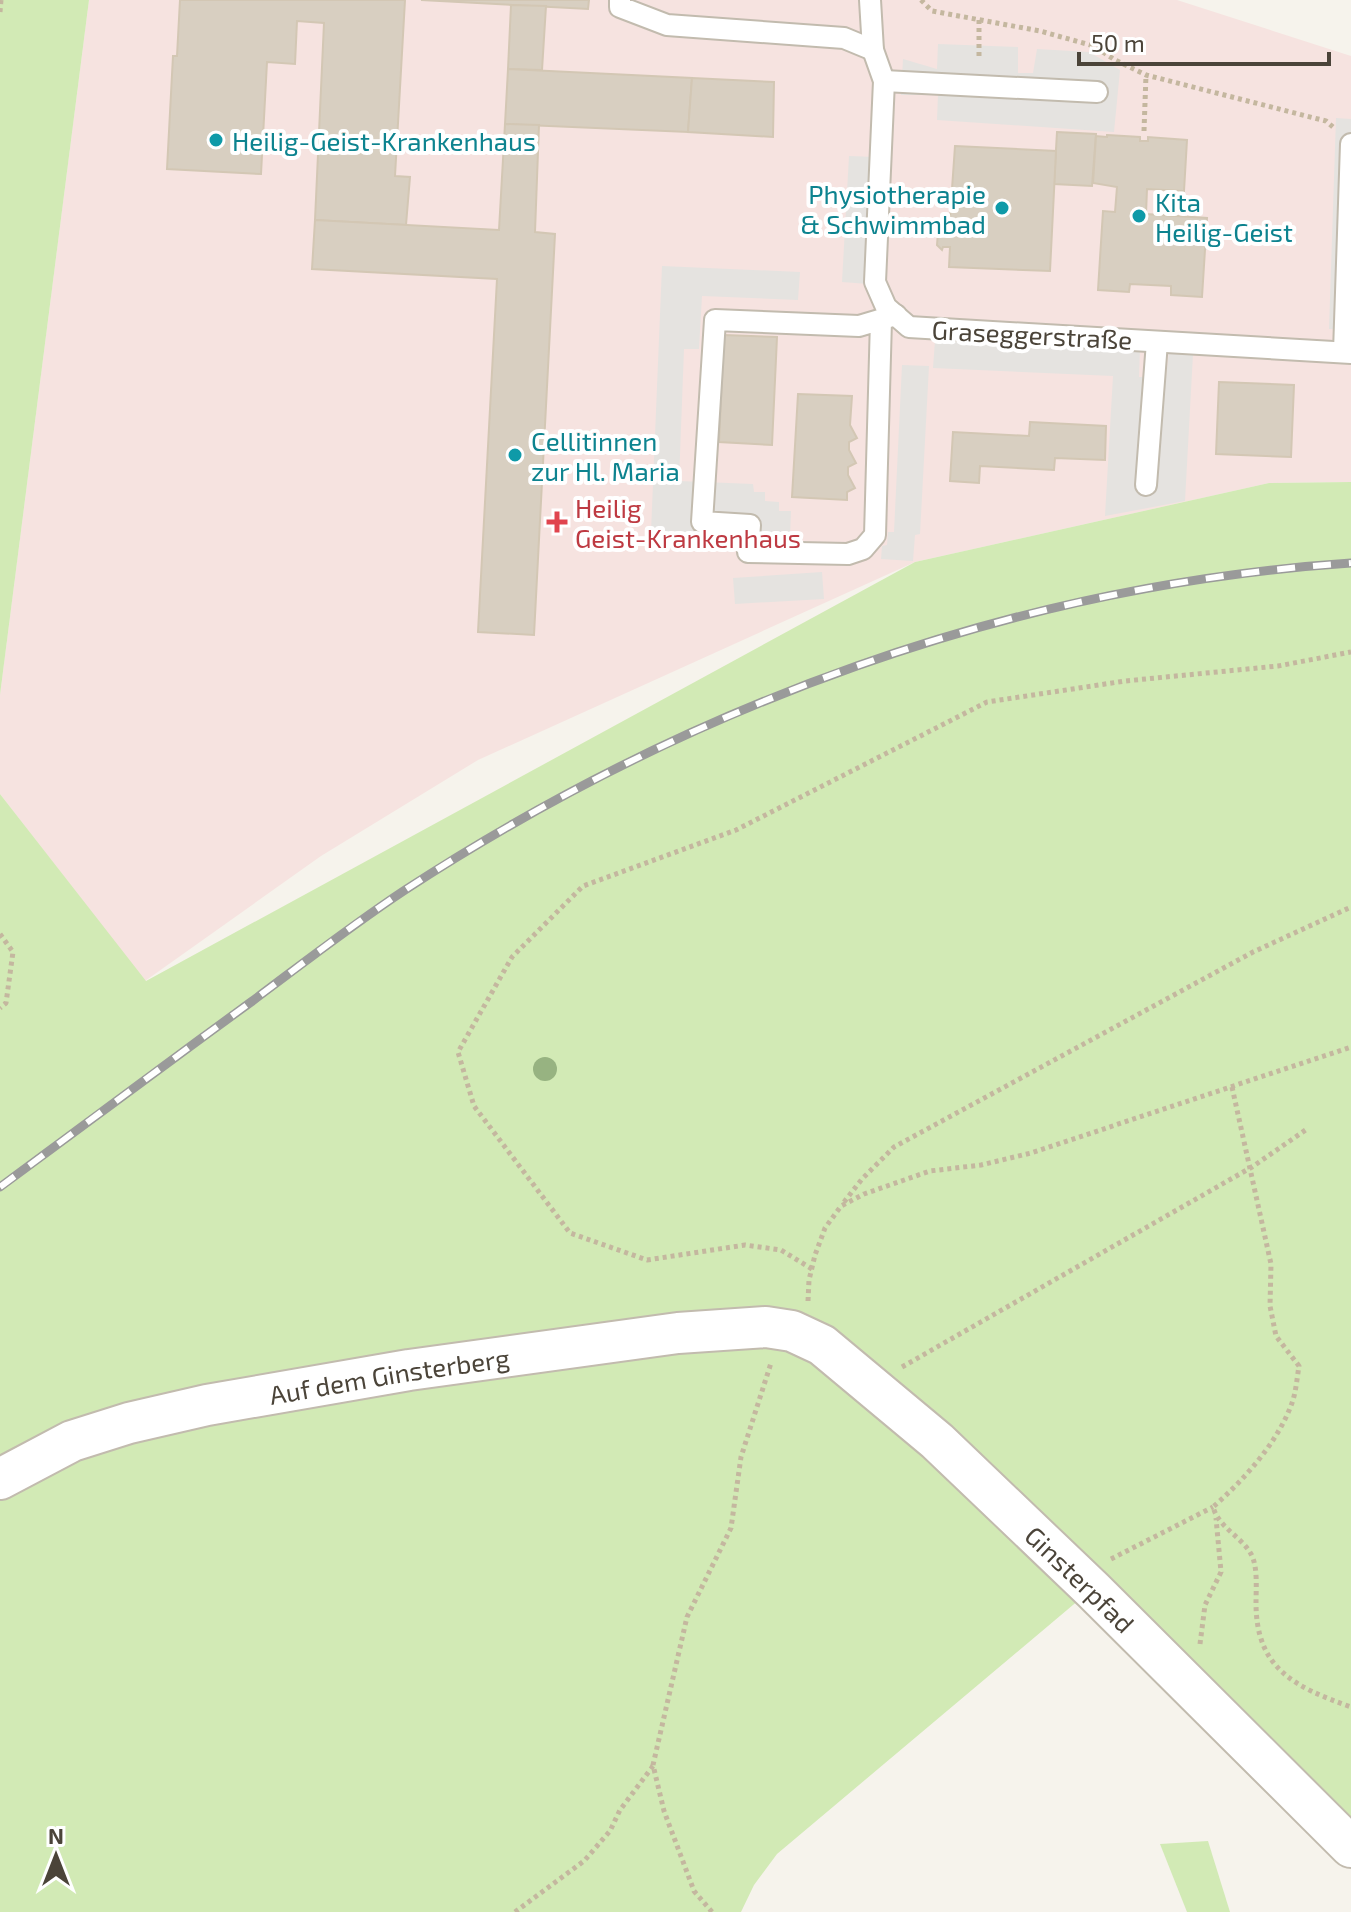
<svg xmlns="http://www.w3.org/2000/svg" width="1351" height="1912" font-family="'Exo 2',sans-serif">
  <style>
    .medical { fill: #f6e3e0 }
    .green { fill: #d2eab5 }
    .parking { fill: #e5e3e0 }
    .building { fill: #d8cfc1; stroke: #d3c7b4; stroke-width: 2 }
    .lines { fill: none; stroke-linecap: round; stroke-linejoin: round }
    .lane-casing { stroke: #c2bbae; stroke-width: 24 }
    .street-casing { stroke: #c2bbae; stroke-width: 44 }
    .path { stroke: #c4b79f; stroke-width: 5; stroke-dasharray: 4 4; stroke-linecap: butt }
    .lane { stroke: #fff; stroke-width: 20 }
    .street { stroke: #fff; stroke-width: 40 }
    .rail-casing { stroke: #9a9a9a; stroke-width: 9 }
    .rail { stroke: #fff; stroke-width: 6; stroke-dasharray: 18; stroke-linecap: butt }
    .tree { fill: #97b381 }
    .culture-dot { fill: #0f9aa8; stroke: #fff; stroke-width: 3 }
    .health-dot { fill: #e0444e; stroke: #fff; stroke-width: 3 }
    .labels { text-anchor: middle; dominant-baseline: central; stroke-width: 8; stroke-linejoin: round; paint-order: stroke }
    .culture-label { font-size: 26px; fill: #0d838f; stroke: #fff; text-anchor: start }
    .street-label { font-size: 26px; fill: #4b4439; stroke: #fff }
    .health-label { font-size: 26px; fill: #be3a42; stroke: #fff; text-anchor: start }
  </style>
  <rect width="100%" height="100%" fill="#f6f3ec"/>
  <polygon class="medical" points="89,0 1177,0 1351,56 1351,482 1269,483 915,562 478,760 321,856 145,981 0,794 0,695"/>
  <g class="green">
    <polygon points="0,0 89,0 0,695"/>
    <polygon points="1351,482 1351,1833 828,1332 409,1377 799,1342 1086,1594 777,1854 754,1885 741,1912 0,1912 0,794 146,981 915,562 1269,483"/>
    <polygon points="1208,1841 1230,1912 1187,1912 1160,1844"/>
  </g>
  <g class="parking">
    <polygon points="938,44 1018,47 1018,73 1033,73 1037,49 1089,52 1120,70 1114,132 937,120 938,95 901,95 903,59 937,69"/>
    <polygon points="1336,118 1351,119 1351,330 1329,329"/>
    <polygon points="849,156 875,157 868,284 842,282"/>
    <polygon points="662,266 800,272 798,300 702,296 699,349 684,349 679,481 753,484 754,492 765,492 765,501 779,502 779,511 791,511 790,538 651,532"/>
    <polygon points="935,341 1140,349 1139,377 1166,377 1169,352 1193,354 1185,501 1105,516 1113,376 933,368"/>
    <polygon points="902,365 929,366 920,534 915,535 913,561 881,559 882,546 887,545 888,532 894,532"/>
    <polygon points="822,572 824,599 735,604 733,578"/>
  </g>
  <g class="building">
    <polygon points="180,0 405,0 395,176 410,177 406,225 315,220 324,23 297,21 295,64 267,62 261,174 167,169 173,56 177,56"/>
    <polygon points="421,0 589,0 588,9"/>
    <polygon points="511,5 546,6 542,70 508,69"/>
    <polygon points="508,69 692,78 688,132 505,124"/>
    <polygon points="692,78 774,82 773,137 688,132"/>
    <polygon points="505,124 539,125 535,232 555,234 534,635 478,632 497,279 312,269 315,220 499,230"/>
    <polygon points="1057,132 1096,134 1092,186 1054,184"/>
    <polygon points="1107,135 1140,137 1140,141 1148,141 1148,137 1187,140 1184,191 1147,189 1146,214 1207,218 1202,297 1171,295 1171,286 1130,284 1129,292 1098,290 1103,211 1115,212 1117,187 1093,183 1096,136 1107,137"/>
    <polygon points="955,146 1056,151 1050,271 949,267 950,247 943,247 942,250 937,245 938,232 949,232"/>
    <polygon points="724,335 777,337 772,445 719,442"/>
    <polygon points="1219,382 1294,385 1291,457 1216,454"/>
    <polygon points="798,394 852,396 850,425 857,438 849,442 849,450 856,463 848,467 848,475 855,488 847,492 847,500 792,497"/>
    <polygon points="1030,422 1106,426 1105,460 1055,458 1054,470 980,466 979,483 950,481 953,432 1029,436"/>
  </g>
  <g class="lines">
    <defs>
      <g id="lane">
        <polyline points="620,0 620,7 667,25 844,38 873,50"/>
        <polyline points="870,0 873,50 884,81 875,282 886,307 909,327 1351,353"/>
        <polyline points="884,81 1097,92"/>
        <polyline points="881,320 875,535 863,549 848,554 748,552 750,525 702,522 715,320 859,326 896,315"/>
        <polyline points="1344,352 1351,144"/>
        <polyline points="1146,485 1157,342"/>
      </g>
      <g id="street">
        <path id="s1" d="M0 1479 72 1441 129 1423 207 1405 409 1370 678 1333 766 1327 792 1331 822 1345 937 1441 1093 1590 1351 1847"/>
      </g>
    </defs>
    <use href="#lane" class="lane-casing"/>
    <use href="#street" class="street-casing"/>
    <g class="path">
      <polyline points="921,0 932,11 1040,31 1094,46 1115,60 1146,75 1326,121 1334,128"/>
      <polyline points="0,12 1,0"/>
      <polyline points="979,20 979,59"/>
      <polyline points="1144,131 1146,75"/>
      <polyline points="0,934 13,952 6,1003 0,1008"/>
      <path d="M1232 1087 1271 1264 1270 1306 1276 1336 1299 1366C1297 1378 1296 1392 1292 1403 1278 1442 1244 1480 1213 1507 1219 1528 1241 1536 1251 1554 1258 1566 1256 1589 1256 1603 1256 1669 1295 1687 1351 1707"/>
      <polyline points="844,1202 862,1179 894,1147 1253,952 1351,907"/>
      <polyline points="812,1269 781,1250 745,1245 647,1260 570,1233 474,1106 458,1052 512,957 583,886 736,830 987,702 1125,681 1278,666 1351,652"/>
      <polyline points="808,1301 809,1280 815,1255 825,1228 841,1206 864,1194 930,1171 981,1165 1031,1153 1351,1047"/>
      <polyline points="902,1367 1252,1167 1307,1129"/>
      <polyline points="1111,1559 1213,1507"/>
      <polyline points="1200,1644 1205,1605 1221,1572 1216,1518"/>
      <polyline points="515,1912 584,1861 610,1831 620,1810 653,1766"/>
      <polyline points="712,1912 694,1891 664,1811 653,1765 687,1617 731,1528 741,1457 771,1363"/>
    </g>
    <use href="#lane" class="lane"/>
    <use href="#street" class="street"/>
    <defs>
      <path id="rail" d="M0 1187C84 1125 167 1063 251 1002 302 964 352 925 405 890 687 706 1014 585 1351 563"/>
    </defs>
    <use href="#rail" class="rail-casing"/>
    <use href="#rail" class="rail"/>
  </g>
  <circle class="tree" cx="545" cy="1069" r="12"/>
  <g class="culture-dot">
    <circle cx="216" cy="140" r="8"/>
    <circle cx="1002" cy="208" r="8"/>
    <circle cx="1139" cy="216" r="8"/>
    <circle cx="515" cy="455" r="8"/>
  </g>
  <path class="health-dot" d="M553 510h8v8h8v8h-8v8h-8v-8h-8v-8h8z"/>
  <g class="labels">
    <g class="culture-label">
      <text x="232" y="140">Heilig-Geist-Krankenhaus</text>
      <text x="986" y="193" text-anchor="end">Physiotherapie<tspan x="986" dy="30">&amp; Schwimmbad</tspan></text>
      <text x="1155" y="201">Kita<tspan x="1155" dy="30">Heilig-Geist</tspan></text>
      <text x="531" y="440">Cellitinnen<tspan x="531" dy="30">zur Hl. Maria</tspan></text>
    </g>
    <g class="street-label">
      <text transform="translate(1032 334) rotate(3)">Graseggerstraße</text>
      <text stroke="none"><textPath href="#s1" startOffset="406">Auf dem Ginsterberg</textPath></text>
      <text stroke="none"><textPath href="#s1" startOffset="1194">Ginsterpfad</textPath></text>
    </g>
    <g class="health-label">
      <text x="575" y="507">Heilig<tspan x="575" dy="30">Geist-Krankenhaus</tspan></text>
    </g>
  </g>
  <g transform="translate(56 1856)" stroke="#ffffff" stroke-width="6" paint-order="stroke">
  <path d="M0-6L14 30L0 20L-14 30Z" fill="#4b4439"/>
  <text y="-12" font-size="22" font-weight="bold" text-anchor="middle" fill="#4b4439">N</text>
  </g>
  <path d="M1079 52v12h250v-12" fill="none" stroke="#4b4439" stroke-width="4"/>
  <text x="1091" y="52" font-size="24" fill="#4b4439" stroke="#ffffff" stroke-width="6" paint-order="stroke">50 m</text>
</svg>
